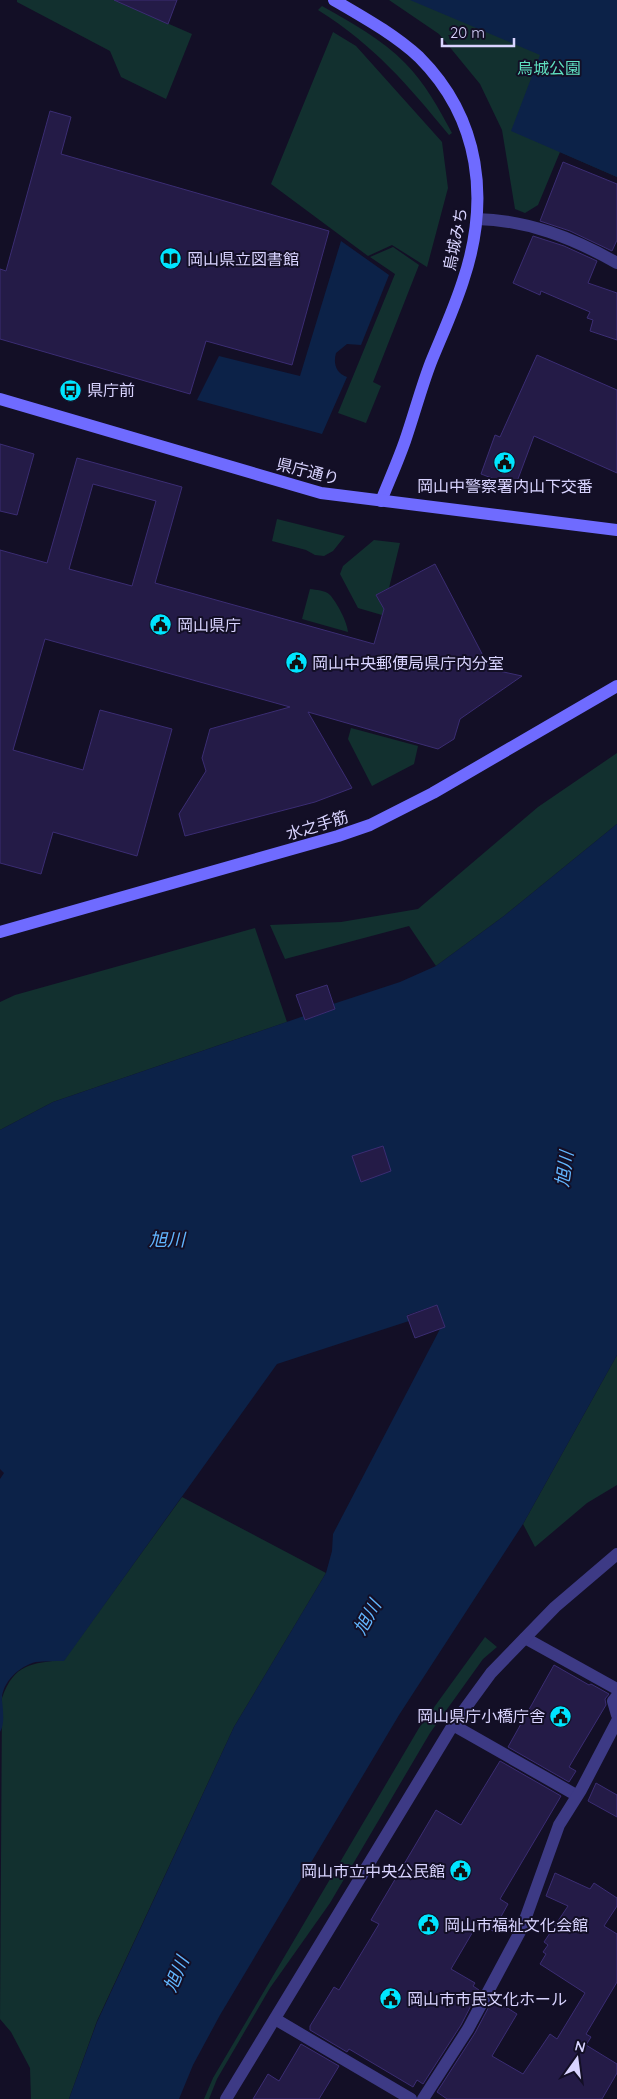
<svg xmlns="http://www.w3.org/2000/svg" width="617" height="2099" font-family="Quicksand,'Noto Sans JP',sans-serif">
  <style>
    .green { fill: #12302f }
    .water { fill: #0c2248 }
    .building { fill: #241b47; stroke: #3b2d73; fill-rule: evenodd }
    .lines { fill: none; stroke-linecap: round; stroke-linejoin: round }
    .street { stroke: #3d3a85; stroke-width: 12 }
    .secondary { stroke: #6f6bff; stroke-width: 12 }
    .labels { text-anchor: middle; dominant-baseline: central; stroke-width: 4; stroke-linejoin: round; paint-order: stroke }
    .park-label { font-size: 16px; fill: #5fe0c0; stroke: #130f26 }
    .street-label { font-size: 16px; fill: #d9d4ff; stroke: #130f26 }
    .poi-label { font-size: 16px; fill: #d9d4ff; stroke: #130f26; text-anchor: start }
    .water-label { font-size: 18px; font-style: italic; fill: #62b6ff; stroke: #130f26 }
  </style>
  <rect width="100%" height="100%" fill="#130f26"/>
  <g class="green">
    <polygon points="17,0 114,0 192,34 166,99 121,77 110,51 17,2"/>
    <polygon points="389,0 617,0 617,177 560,152 538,205 525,213 515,209 502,130 480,84 439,34"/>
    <path d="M322 6C350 22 382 39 405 63 425 83 439 109 452 133L449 135C407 84 375 46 318 10Z"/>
    <polygon points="333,32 356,46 442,142 448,188 427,267 392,245 368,256 271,184"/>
    <polygon points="393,247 419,265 373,382 381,386 366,423 338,413 395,274 370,257"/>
    <polygon points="277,519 345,536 333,551 324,556 315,555 306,550 272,541"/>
    <polygon points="374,540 400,543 389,588 376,595 384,609 382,615 358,608 340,574 343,566"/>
    <path d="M310 589C316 590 325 590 330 595 337 603 347 621 348 632L302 619Z"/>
    <polygon points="351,728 418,746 414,764 372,786 348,739"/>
    <polygon points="617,753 617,824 504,916 436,966 409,926 285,959 270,925 341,922 418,909 538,807"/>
    <polygon points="255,928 287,1022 53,1102 0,1130 0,1002 15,995"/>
    <polygon points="617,1355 617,1485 587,1503 535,1547 523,1524"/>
    <path d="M182 1497 326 1573 234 1727 97 2021 69 2099H31L30 2068 11 2032 0 2019 2 1698C14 1664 31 1663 64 1660Z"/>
    <polygon points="485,1637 497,1647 483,1659 430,1733 330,1903 270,1988 217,2079 209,2099 204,2099 213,2078 419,1728"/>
  </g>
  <g class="water">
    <polygon points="410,0 617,0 617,177 511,131 540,55"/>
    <path d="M341 241 389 275 361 345 347 344 336 353C333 364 336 373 347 377L322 434 197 400 219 356 300 376Z"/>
    <path d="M617 824V1355L523 1524 399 1715 220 2015 193 2065 179 2099H69L97 2022 234 1727 326 1573 332 1551 333 1534 440 1329 445 1327 437 1305 407 1315 409 1321 277 1364 64 1661C55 1661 45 1661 36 1662 19 1666 1 1683 2 1701 3 1710 5 1724 0 1732V1479L4 1473 0 1469V1130L53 1102 304 1016 305 1020 335 1009 333 1004 400 982 436 966 504 916Z"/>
  </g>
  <g class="building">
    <polygon points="114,0 177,0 168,24"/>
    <polygon points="50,111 71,117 61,154 329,231 292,365 206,341 190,394 0,339 0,269 6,271"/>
    <polygon points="563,162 617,184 617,240 612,251 570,231 540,221"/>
    <polygon points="533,236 564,246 597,261 588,283 617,293 617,340 590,331 593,320 587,318 590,312 541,291 540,295 513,283"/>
    <polygon points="537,355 617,390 617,473 534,436 515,487 481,474 495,435 500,437"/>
    <polygon points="0,444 34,454 17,515 0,511"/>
    <path d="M77 458 182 487 155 583 374 644 384 609 376 595 435 564 490 669 522 676 460 719 454 739 438 749 308 712 352 788 315 802 185 836 179 814 206 771 202 758 210 729 290 707 45 639 13 750 83 770 100 710 172 729 137 856 53 832 41 874 0 863V550L47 563ZM93 484 156 501 132 586 69 569Z"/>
    <polygon points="327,985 335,1009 305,1020 296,995"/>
    <polygon points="383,1146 391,1171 361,1182 352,1156"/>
    <polygon points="437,1305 445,1327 415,1338 407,1316"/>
    <polygon points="554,1665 589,1685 591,1684 609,1694 605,1699 606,1705 569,1767 576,1771 569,1782 508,1747"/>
    <polygon points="500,1761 561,1796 500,1899 508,1904 493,1931 478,1923 451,1969 475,1983 473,1986 479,1990 461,2025 423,2084 417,2080 413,2087 349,2049 347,2052 310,2030 310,2026 334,1987 339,1990 379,1924 371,1920 436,1810 461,1825"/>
    <polygon points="596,1783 617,1795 617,1817 588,1801"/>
    <polygon points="555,1873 590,1889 594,1883 617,1898 617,1906 604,1926 617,1934 617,1982 586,2034 591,2037 586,2045 617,2064 617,2073 602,2099 447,2099 437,2092 475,2033 493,1999 517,2014 492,2056 523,2074 550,2034 557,2039 585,1993 540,1964 546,1954 543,1952 548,1945 544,1942 568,1906 546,1896"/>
    <polygon points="301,2044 339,2066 319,2099 253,2099 268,2074 279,2081"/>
  </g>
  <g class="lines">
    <g class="street">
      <path d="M477 219C528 220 573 238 617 263"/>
      <polyline points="525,1638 617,1689"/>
      <polyline points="617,1696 613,1701 617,1715"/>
      <polyline points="453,1725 576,1795"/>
      <polyline points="275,2019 411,2099"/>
      <polyline points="226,2099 453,1725 491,1673 555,1607 617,1554"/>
      <polyline points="423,2099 468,2029 522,1928 559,1825 581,1790 617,1721"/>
    </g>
    <g class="secondary">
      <path d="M334 0C363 17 394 34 419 57 481 119 490 201 463 281 454 309 442 335 431 362 421 388 414 415 405 441 398 461 389 481 381 501"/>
      <polyline points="0,399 321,493 617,530"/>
      <polyline points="0,932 338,836 370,825 433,793 617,686"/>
    </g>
  </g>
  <defs>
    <symbol id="library-disc" viewBox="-11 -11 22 22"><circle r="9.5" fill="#00e5ff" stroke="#130f26"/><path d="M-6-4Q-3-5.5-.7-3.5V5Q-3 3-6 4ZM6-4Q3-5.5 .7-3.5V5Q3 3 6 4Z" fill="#111"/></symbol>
    <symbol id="bus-disc" viewBox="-11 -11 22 22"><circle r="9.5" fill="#00e5ff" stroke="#130f26"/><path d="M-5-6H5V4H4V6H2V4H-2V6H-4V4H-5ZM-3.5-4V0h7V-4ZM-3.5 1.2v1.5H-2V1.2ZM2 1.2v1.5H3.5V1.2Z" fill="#111"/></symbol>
    <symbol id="civic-disc" viewBox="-11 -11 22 22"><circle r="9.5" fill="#00e5ff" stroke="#130f26"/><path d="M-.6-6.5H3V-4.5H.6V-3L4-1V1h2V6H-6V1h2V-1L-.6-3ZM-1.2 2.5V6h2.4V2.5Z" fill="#111"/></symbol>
  </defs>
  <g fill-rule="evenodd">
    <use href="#library-disc" x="158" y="246" width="25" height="25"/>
    <use href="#bus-disc" x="58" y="378" width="25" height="25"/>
    <use href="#civic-disc" x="492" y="450" width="25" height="25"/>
    <use href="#civic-disc" x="148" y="612" width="25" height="25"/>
    <use href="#civic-disc" x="284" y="650" width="25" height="25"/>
    <use href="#civic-disc" x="548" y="1704" width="25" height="25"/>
    <use href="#civic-disc" x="448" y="1858" width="25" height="25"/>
    <use href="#civic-disc" x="416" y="1912" width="25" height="25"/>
    <use href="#civic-disc" x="378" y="1986" width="25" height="25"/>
  </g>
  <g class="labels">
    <g class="park-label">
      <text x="549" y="68">烏城公園</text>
    </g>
    <g class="street-label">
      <text transform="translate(455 239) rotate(-79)">烏城みち</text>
      <text transform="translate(308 471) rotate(14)">県庁通り</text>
      <text transform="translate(317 825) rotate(-17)">水之手筋</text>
    </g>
    <g class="poi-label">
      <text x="187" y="259">岡山県立図書館</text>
      <text x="87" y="390">県庁前</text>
      <text x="505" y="486" text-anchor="middle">岡山中警察署内山下交番</text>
      <text x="177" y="625">岡山県庁</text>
      <text x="312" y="663">岡山中央郵便局県庁内分室</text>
      <text x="545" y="1716" text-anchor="end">岡山県庁小橋庁舎</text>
      <text x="445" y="1871" text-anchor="end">岡山市立中央公民館</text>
      <text x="444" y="1925">岡山市福祉文化会館</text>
      <text x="407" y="1999">岡山市市民文化ホール</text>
    </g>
    <g class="water-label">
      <text transform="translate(564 1169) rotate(-82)">旭川</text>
      <text x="167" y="1239">旭川</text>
      <text transform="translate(367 1617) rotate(-61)">旭川</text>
      <text transform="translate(176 1974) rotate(-67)">旭川</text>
    </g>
  </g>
  <g transform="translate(577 2059) rotate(14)" stroke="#130f26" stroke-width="4" paint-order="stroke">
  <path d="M0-4L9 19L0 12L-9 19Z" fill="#d9d4ff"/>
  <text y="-8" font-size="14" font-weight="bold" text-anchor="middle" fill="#d9d4ff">N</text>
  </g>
  <path d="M442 38v8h72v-8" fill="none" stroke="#d9d4ff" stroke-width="2.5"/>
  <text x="450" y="38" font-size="15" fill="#d9d4ff" stroke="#130f26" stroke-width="4" paint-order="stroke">20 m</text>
</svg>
